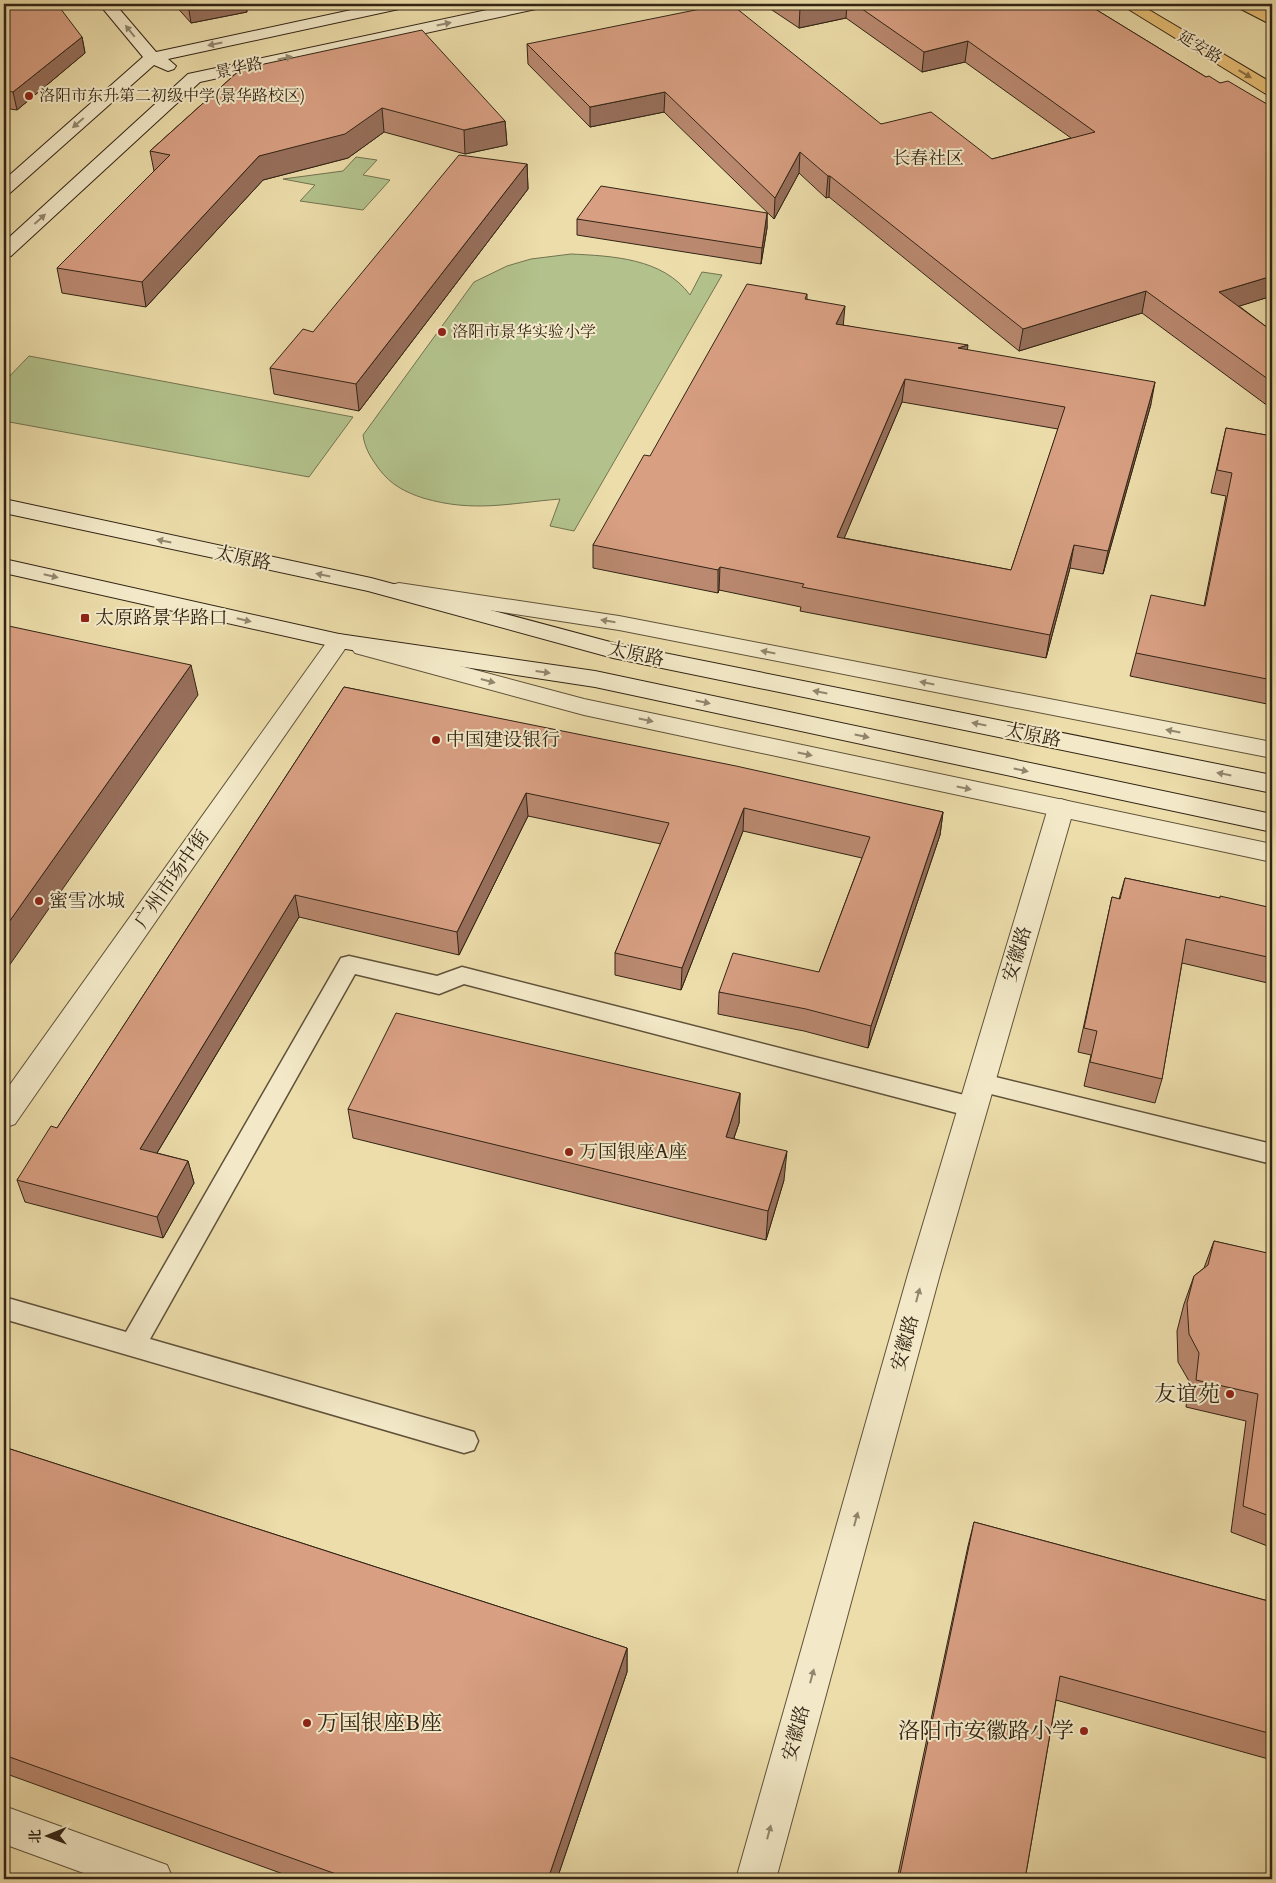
<svg xmlns="http://www.w3.org/2000/svg" width="1276" height="1883" font-family="Cardo,'Noto Serif SC',serif">
  <style>
    .green { fill: #b3c28c; stroke: #727350 }
    .lines { fill: none; stroke-linecap: round; stroke-linejoin: round }
    .service-casing { stroke: #60523a; stroke-width: 3 }
    .pedestrian-casing { stroke: #60523a; stroke-width: 2 }
    .minor-casing { stroke: #60523a; stroke-width: 2 }
    .tertiary-casing { stroke: #60523a; stroke-width: 2 }
    .secondary-casing { stroke: #322415; stroke-width: 2 }
    .primary-casing { stroke: #322415; stroke-width: 2 }
    .service { fill: #f3e9c8; fill-rule: evenodd }
    .pedestrian { fill: #f3e9c8; fill-rule: evenodd }
    .minor { fill: #f3e9c8; fill-rule: evenodd }
    .tertiary { fill: #f3e9c8; fill-rule: evenodd }
    .secondary { fill: #f3e9c8; fill-rule: evenodd }
    .primary { fill: #e6be75; fill-rule: evenodd }
    .wall { fill: #ba8970; stroke: #322415; fill-rule: evenodd }
    .shaded-wall { fill: #976f5b; stroke: #322415 }
    .building { fill: #d89f82; stroke: #322415; fill-rule: evenodd }
    .oneway { fill: #92866e }
    .oneway2 { fill: #8c7145 }
    .poi-dot { fill: #8f2418; stroke: #f3e9c8; stroke-width: 2 }
    .labels { text-anchor: middle; dominant-baseline: central; stroke-width: 4; stroke-linejoin: round; paint-order: stroke }
    .far-street-label { font-size: 16px; fill: #322415; stroke: #f3e9c8 }
    .far-poi-label { font-size: 16px; fill: #322415; stroke: #f3e9c8; text-anchor: start }
    .far-quarter-label { font-size: 18px; fill: #322415; stroke: #f3e9c8 }
    .street-label { font-size: 19px; fill: #322415; stroke: #f3e9c8 }
    .poi-label { font-size: 19px; fill: #322415; stroke: #f3e9c8; text-anchor: start }
    .near-poi-label { font-size: 22px; fill: #322415; stroke: #f3e9c8; text-anchor: end }
  </style>
  <rect width="100%" height="100%" fill="#ecddaa"/>
  <filter id="stains"><feTurbulence type="fractalNoise" baseFrequency=".004" numOctaves="4"/><feColorMatrix values="0 0 0 0 .2 0 0 0 0 .09 0 0 0 0 .02 0 0 0 .5 -.17"/></filter>
  <radialGradient id="worn" r=".72"><stop offset=".6" stop-color="#630" stop-opacity="0"/><stop offset="1" stop-color="#630" stop-opacity=".3"/></radialGradient>
  <g class="green">
    <polygon points="356,157 377,160 363,175 390,180 363,210 300,201 315,185 283,179 343,171"/>
    <path d="M571 254C612 256 663 258 690 295L702 272 722 275 574 531 550 526 560 499C510 503 474 513 423 498 405 492 391 485 379 469 371 458 365 449 363 435L474 282 507 266 531 259Z"/>
    <polygon points="29,356 353,417 309,477 4,421 4,382"/>
  </g>
  <g class="lines">
    <defs>
      <g id="service">
        <polygon points="349,956 437,976 462,967 972,1097 981,1100 984,1107 981,1114 972,1117 464,984 439,994 355,974 150,1339 464,1429 474,1432 478,1441 474,1450 464,1453 4,1319 4,1297 126,1332 341,958"/>
        <polygon points="979,1073 1272,1144 1272,1164 971,1089 967,1082 971,1075"/>
      </g>
      <g id="pedestrian">
        <polygon points="339,634 347,636 351,641 347,646 15,1124 4,1128 4,1093 331,636"/>
        <polygon points="4,1806 167,1865 173,1879 100,1879 4,1844"/>
      </g>
      <polygon id="minor" points="1061,799 1070,802 1074,808 940,1274 776,1879 736,1879 908,1274 1048,808 1052,802"/>
      <g id="tertiary">
        <polygon points="399,583 619,616 1272,742 1272,758 619,630 391,595 387,590 391,585"/>
        <polygon points="363,640 584,699 1272,844 1272,862 584,715 355,653 351,648 355,643"/>
      </g>
      <g id="secondary">
        <polygon points="99,4 115,4 156,52 379,4 407,4 399,9 168,59 176,66 174,69 168,71 154,65 10,193 4,194 4,180 143,57"/>
        <polygon points="515,4 544,4 536,9 200,82 11,256 4,258 4,242 188,74"/>
        <polygon points="4,499 371,578 614,643 1272,775 1272,793 613,658 368,591 4,513"/>
        <polygon points="4,559 339,634 595,671 1272,814 1272,832 595,687 339,648 4,573"/>
      </g>
      <g id="primary">
        <polygon points="1120,4 1139,4 1272,83 1272,95 1266,94"/>
        <polygon points="1235,4 1254,4 1272,14 1272,25 1237,7"/>
      </g>
    </defs>
    <use href="#service" class="service-casing"/>
    <use href="#pedestrian" class="pedestrian-casing"/>
    <use href="#minor" class="minor-casing"/>
    <use href="#tertiary" class="tertiary-casing"/>
    <use href="#secondary" class="secondary-casing"/>
    <use href="#primary" class="primary-casing"/>
    <use href="#service" class="service"/>
    <use href="#pedestrian" class="pedestrian"/>
    <use href="#minor" class="minor"/>
    <use href="#tertiary" class="tertiary"/>
    <use href="#secondary" class="secondary"/>
    <use href="#primary" class="primary"/>
  </g>
  <g class="wall">
    <polygon points="4,4 82,37 85,53 17,110 4,108"/>
    <polygon points="174,4 246,4 247,12 191,23"/>
    <polygon points="763,4 1087,4 1206,77 1220,83 1272,107 1272,296 1239,306 1272,331 1272,409 1142,313 1019,351 829,197 826,198 799,173 774,219 664,112 590,127 528,64 527,44 881,124 992,159 1071,138 965,62 922,72 846,18 799,28"/>
    <polygon points="241,69 505,121 507,145 465,154 384,132 348,158 263,180 146,307 62,293 57,268 154,171 150,151"/>
    <polygon points="527,164 528,189 359,411 274,394 270,368 313,332"/>
    <polygon points="767,213 767,228 761,264 577,235 577,219"/>
    <path d="M807 294V300L843 325 967 350 1151 404 1103 574 1070 568 1046 658 800 611 801 607 719 590 718 593 593 568V545L650 456ZM902 402 1058 429 1011 570 844 538Z"/>
    <polygon points="1226,428 1272,436 1272,705 1130,676 1136,653 1204,606 1226,496 1211,493"/>
    <polygon points="344,687 943,812 940,835 868,1048 804,1031 718,1014 719,992 819,972 862,858 743,831 681,990 615,975 615,953 661,844 528,816 459,955 299,917 157,1153 188,1161 194,1183 163,1238 25,1202 17,1180 57,1128"/>
    <polygon points="1125,878 1219,898 1272,908 1272,984 1182,963 1162,1079 1155,1103 1084,1086 1091,1055 1078,1052 1112,897 1119,899"/>
    <polygon points="740,1093 739,1123 734,1138 784,1180 766,1240 353,1138 348,1109"/>
    <polygon points="1272,1211 1272,1551 1265,1545 1231,1532 1246,1421 1186,1407 1189,1381 1178,1362 1177,1331 1184,1304 1194,1276 1204,1268 1214,1241 1269,1254"/>
    <polygon points="4,1447 627,1648 627,1672 557,1879 297,1879 4,1773"/>
    <polygon points="974,1522 1272,1602 1272,1760 1056,1700 1025,1879 897,1879 968,1546"/>
  </g>
  <g class="shaded-wall">
    <polygon points="188,4 246,4 247,12 191,23"/>
    <polygon points="822,4 847,4 846,18 799,28 800,8"/>
    <polygon points="82,37 85,53 17,110 13,92"/>
    <polygon points="968,41 965,62 922,72 924,52"/>
    <polygon points="665,92 664,112 590,127 590,107"/>
    <polygon points="382,108 384,132 348,158 263,180 146,307 142,282 259,156"/>
    <polygon points="505,121 507,145 465,154 464,130"/>
    <polygon points="800,152 799,173 774,219 775,198"/>
    <polygon points="527,164 528,189 359,411 356,384"/>
    <polygon points="828,176 830,176 829,197 826,198"/>
    <polygon points="767,213 767,228 761,264 762,248"/>
    <polygon points="1272,276 1272,296 1214,314 1219,292"/>
    <polygon points="1146,291 1142,313 1019,351 1023,329"/>
    <polygon points="845,306 843,328 836,324"/>
    <polygon points="968,345 965,368 958,348"/>
    <polygon points="905,379 902,402 835,560 837,537"/>
    <polygon points="1155,382 1151,404 1103,574 1108,551"/>
    <polygon points="1074,545 1070,568 1046,658 1050,635"/>
    <polygon points="720,567 719,590 718,593 718,570"/>
    <polygon points="191,665 198,695 4,973 4,929"/>
    <polygon points="526,793 528,816 459,955 457,932"/>
    <polygon points="744,808 743,831 681,990 682,968"/>
    <polygon points="943,812 940,835 868,1048 871,1026"/>
    <polygon points="295,895 299,917 146,1171 140,1149"/>
    <polygon points="740,1093 739,1123 724,1166 726,1137"/>
    <polygon points="787,1151 784,1180 766,1240 768,1211"/>
    <polygon points="188,1161 194,1183 163,1238 157,1217"/>
    <polygon points="627,1648 627,1672 557,1879 548,1879"/>
  </g>
  <g class="building">
    <polygon points="4,4 57,4 82,37 13,92 4,91"/>
    <polygon points="725,4 731,4 881,124 931,112 992,159 1095,132 968,41 924,52 855,4 1087,4 1206,77 1209,76 1220,83 1228,81 1272,107 1272,276 1219,292 1272,331 1272,382 1146,291 1023,329 830,176 828,176 800,152 775,198 665,92 590,107 527,44"/>
    <polygon points="794,4 822,4 800,8"/>
    <polygon points="422,30 505,121 464,130 382,108 345,134 259,156 142,282 57,268 170,155 150,151 241,69"/>
    <polygon points="459,155 527,164 356,384 270,368 303,329 313,332"/>
    <polygon points="601,186 767,213 762,248 577,219"/>
    <path d="M747 284 807 294 805 299 845 306 836 324 968 345 958 348 1155 382 1108 551 1074 545 1050 635 802 587 804 584 720 567 718 570 593 545 644 455 650 456ZM905 379 1065 407 1011 570 837 537Z"/>
    <polygon points="1226,428 1272,436 1272,680 1136,653 1151,595 1205,606 1232,473 1217,470"/>
    <polygon points="4,625 191,665 4,929"/>
    <polygon points="344,687 736,766 943,812 871,1026 806,1009 719,992 733,953 819,972 870,837 744,808 682,968 615,953 669,823 526,793 457,932 295,895 140,1149 188,1161 157,1217 17,1180 51,1126 57,1128"/>
    <polygon points="1125,878 1220,898 1220,896 1272,908 1272,958 1186,939 1162,1079 1090,1062 1097,1031 1084,1028 1112,897 1120,899"/>
    <polygon points="396,1013 740,1093 726,1137 787,1151 768,1211 348,1109"/>
    <polygon points="1214,1241 1272,1254 1272,1517 1243,1506 1258,1394 1196,1380 1199,1353 1189,1334 1187,1303 1194,1276 1208,1265"/>
    <polygon points="4,1447 627,1648 548,1879 350,1879 4,1755"/>
    <polygon points="974,1522 1272,1602 1272,1734 1060,1676 1025,1879 899,1879"/>
  </g>
  <defs><path id="oneway-solid" d="M-6-.8H1V-3.2L6.5 0L1 3.2V.8H-6Z" transform="scale(1.25)"/></defs>
  <g class="oneway">
    <use href="#oneway-solid" transform="translate(444 24) rotate(-12)"/>
    <use href="#oneway-solid" transform="translate(130 31) rotate(-129)"/>
    <use href="#oneway-solid" transform="translate(215 44) rotate(168)"/>
    <use href="#oneway-solid" transform="translate(285 58) rotate(-12)"/>
    <use href="#oneway-solid" transform="translate(78 123) rotate(139)"/>
    <use href="#oneway-solid" transform="translate(40 219) rotate(-42)"/>
    <use href="#oneway-solid" transform="translate(164 541) rotate(-168)"/>
    <use href="#oneway-solid" transform="translate(323 575) rotate(-168)"/>
    <use href="#oneway-solid" transform="translate(51 576) rotate(13)"/>
    <use href="#oneway-solid" transform="translate(244 620) rotate(13)"/>
    <use href="#oneway-solid" transform="translate(608 621) rotate(-171)"/>
    <use href="#oneway-solid" transform="translate(768 652) rotate(-169)"/>
    <use href="#oneway-solid" transform="translate(543 672) rotate(8)"/>
    <use href="#oneway-solid" transform="translate(488 681) rotate(15)"/>
    <use href="#oneway-solid" transform="translate(927 683) rotate(-169)"/>
    <use href="#oneway-solid" transform="translate(820 692) rotate(-169)"/>
    <use href="#oneway-solid" transform="translate(703 702) rotate(12)"/>
    <use href="#oneway-solid" transform="translate(646 720) rotate(12)"/>
    <use href="#oneway-solid" transform="translate(979 724) rotate(-169)"/>
    <use href="#oneway-solid" transform="translate(1173 731) rotate(-169)"/>
    <use href="#oneway-solid" transform="translate(862 736) rotate(12)"/>
    <use href="#oneway-solid" transform="translate(805 754) rotate(12)"/>
    <use href="#oneway-solid" transform="translate(1021 770) rotate(12)"/>
    <use href="#oneway-solid" transform="translate(1224 774) rotate(-169)"/>
    <use href="#oneway-solid" transform="translate(964 788) rotate(12)"/>
    <use href="#oneway-solid" transform="translate(918 1295) rotate(-75)"/>
    <use href="#oneway-solid" transform="translate(856 1519) rotate(-75)"/>
    <use href="#oneway-solid" transform="translate(812 1676) rotate(-75)"/>
    <use href="#oneway-solid" transform="translate(769 1832) rotate(-75)"/>
  </g>
  <use class="oneway2" href="#oneway-solid" transform="translate(1245 74) rotate(31)"/>
  <g class="poi-dot">
    <circle cx="29" cy="96" r="5"/>
    <circle cx="442" cy="332" r="5"/>
    <rect x="80" y="613" width="10" height="10" rx="2.5"/>
    <circle cx="436" cy="740" r="5"/>
    <circle cx="39" cy="901" r="5"/>
    <circle cx="569" cy="1152" r="5"/>
    <circle cx="1230" cy="1394" r="5"/>
    <circle cx="307" cy="1723" r="5"/>
    <circle cx="1084" cy="1731" r="5"/>
  </g>
  <g class="labels">
    <g class="far-street-label">
      <text transform="translate(1200 47) rotate(31)">延安路</text>
      <text transform="translate(239 68) rotate(-12)">景华路</text>
    </g>
    <g class="far-poi-label">
      <text x="39" y="96">洛阳市东升第二初级中学(景华路校区)</text>
      <text x="452" y="332">洛阳市景华实验小学</text>
    </g>
    <g class="far-quarter-label">
      <text x="928" y="158">长春社区</text>
    </g>
    <g class="street-label">
      <text transform="translate(243 558) rotate(12)">太原路</text>
      <text transform="translate(636 654) rotate(12)">太原路</text>
      <text transform="translate(1033 735) rotate(11)">太原路</text>
      <text transform="translate(172 879) rotate(-55)">广州市场中街</text>
      <text transform="translate(1017 954) rotate(-73)">安徽路</text>
      <text transform="translate(905 1343) rotate(-75)">安徽路</text>
      <text transform="translate(796 1733) rotate(-75)">安徽路</text>
    </g>
    <g class="poi-label">
      <text x="95" y="618">太原路景华路口</text>
      <text x="446" y="740">中国建设银行</text>
      <text x="49" y="901">蜜雪冰城</text>
      <text x="579" y="1152">万国银座A座</text>
    </g>
    <g class="near-poi-label">
      <text x="1220" y="1394">友谊苑</text>
      <text x="317" y="1723" text-anchor="start">万国银座B座</text>
      <text x="1074" y="1731">洛阳市安徽路小学</text>
    </g>
  </g>
  <rect width="1276" height="1883" fill="none" stroke="#ecddaa" stroke-width="20"/>
  <rect x="5" y="5" width="1266" height="1873" fill="none" stroke="#322415" stroke-width="2.5"/>
  <rect x="10" y="10" width="1256" height="1863" fill="none" stroke="#322415"/>
  <g transform="translate(48 1836) rotate(269)" stroke="#f3e9c8" stroke-width="4" paint-order="stroke">
  <path d="M0-4L9 19L0 12L-9 19Z" fill="#322415"/>
  <text y="-8" font-size="14" font-weight="bold" text-anchor="middle" fill="#322415">北</text>
  </g>
  <rect width="100%" height="100%" filter="url(#stains)"/>
  <rect width="100%" height="100%" fill="url(#worn)"/>
</svg>
